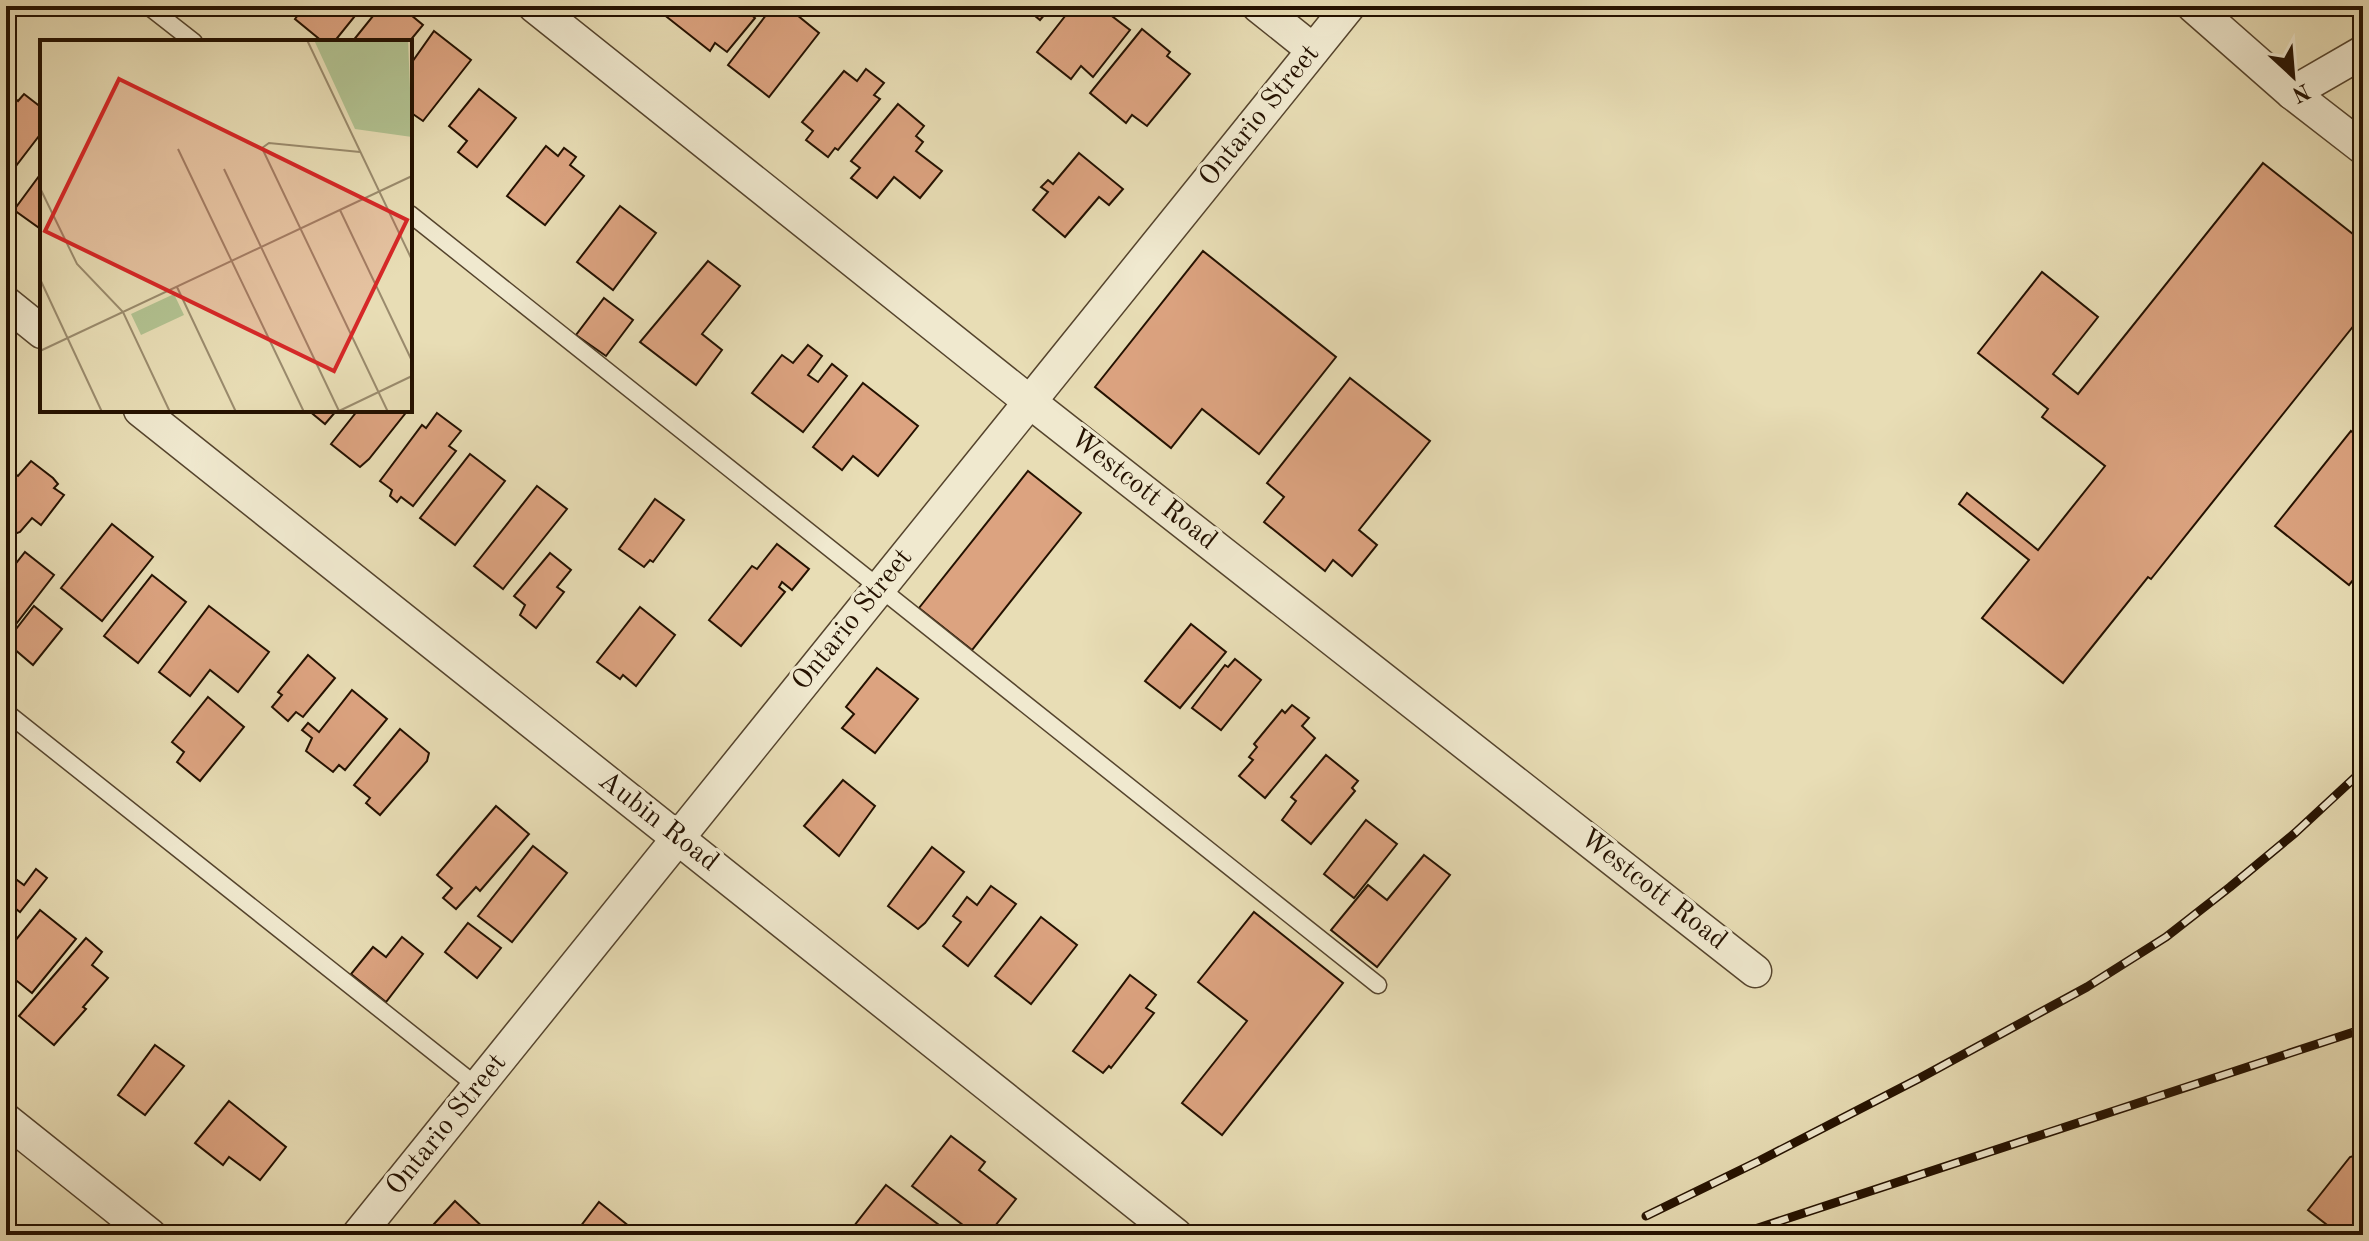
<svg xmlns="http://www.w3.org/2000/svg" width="2369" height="1241" font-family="'Old Standard TT',serif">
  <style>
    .building { fill: #dca380; stroke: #241100; stroke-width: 2 }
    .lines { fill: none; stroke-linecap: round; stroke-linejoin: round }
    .service-casing { stroke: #55442d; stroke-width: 19 }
    .minor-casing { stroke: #55442d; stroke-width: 35 }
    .service { stroke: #f0e9cf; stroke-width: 16 }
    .minor { stroke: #f0e9cf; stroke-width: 32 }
    .rail-casing { stroke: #241100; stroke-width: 9 }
    .rail { stroke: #f0e9cf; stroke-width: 6; stroke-dasharray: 18; stroke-linecap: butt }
    .labels { text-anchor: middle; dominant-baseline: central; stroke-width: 7; stroke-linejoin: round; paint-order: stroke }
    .street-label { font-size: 28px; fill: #241100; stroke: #f0e9cf }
    .inset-road { fill: none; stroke: #9a8b6d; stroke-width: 2 }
    .view { fill: #d62828; fill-opacity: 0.15; stroke: #d62828; stroke-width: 4 }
    .inset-edge { fill: none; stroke: #241100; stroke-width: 4 }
  </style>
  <rect width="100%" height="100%" fill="#e8ddb5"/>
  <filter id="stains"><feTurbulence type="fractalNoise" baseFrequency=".0025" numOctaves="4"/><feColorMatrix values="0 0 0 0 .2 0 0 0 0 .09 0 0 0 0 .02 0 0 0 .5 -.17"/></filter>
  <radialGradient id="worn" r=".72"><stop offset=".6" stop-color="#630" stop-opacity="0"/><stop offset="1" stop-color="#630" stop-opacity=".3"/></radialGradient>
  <g class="building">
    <polygon points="305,6 363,6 334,42 323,42 295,19"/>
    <polygon points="381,6 400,6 423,25 409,42 352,42"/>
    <polygon points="662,6 731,6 736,10 741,6 755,18 727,52 715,43 710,51 658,10"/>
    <polygon points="773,6 786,6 819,33 769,97 728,65"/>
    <polygon points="1023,6 1052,6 1040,20"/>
    <polygon points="1073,6 1107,6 1104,10 1130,30 1093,77 1081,66 1071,79 1037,52"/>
    <polygon points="1142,29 1170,52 1167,56 1190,74 1147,126 1132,115 1126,123 1090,93"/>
    <polygon points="434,31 471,60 423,121 410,112 410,65"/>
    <polygon points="866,69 884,83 874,95 880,99 838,150 835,148 828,157 806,140 813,131 802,122 844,71 857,81"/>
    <polygon points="479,89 516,118 477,167 458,152 467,141 449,126"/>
    <polygon points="24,94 42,108 42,132 6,179 6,107 13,97 18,101"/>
    <polygon points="898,104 924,126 916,136 923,142 916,151 942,171 920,198 894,177 877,198 851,178 860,168 851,161"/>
    <polygon points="546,146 558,156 564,148 576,157 570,165 584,176 545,225 507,196"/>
    <polygon points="1079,153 1123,189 1109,205 1099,197 1065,237 1033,210 1048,192 1041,187 1048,180 1053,184"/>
    <polygon points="2263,163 2363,242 2363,314 2151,579 2148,577 2063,683 1982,618 2029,560 1959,504 1967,493 2038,550 2105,466 2042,417 2048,409 1978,353 2042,272 2098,317 2053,374 2078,394"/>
    <polygon points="42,172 42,230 14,210"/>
    <polygon points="620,206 656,233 613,290 577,262"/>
    <polygon points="1203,251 1336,357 1259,454 1202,409 1171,448 1095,387"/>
    <polygon points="708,261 740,286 702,334 722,350 696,385 640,342"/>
    <polygon points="604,298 633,320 606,356 576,335"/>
    <polygon points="808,345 822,356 808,375 818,382 832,364 847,376 803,432 752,393 782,355 793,363"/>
    <polygon points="1350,378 1430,441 1359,530 1377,545 1352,576 1333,560 1325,571 1264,522 1284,497 1267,483"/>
    <polygon points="863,383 918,426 878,476 853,456 842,470 813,447"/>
    <polygon points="308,410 337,410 325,424"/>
    <polygon points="358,410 408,410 369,459 360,467 331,444"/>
    <polygon points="437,413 461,431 449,446 456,451 413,506 401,497 397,502 390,496 392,490 380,481 422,425 426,428"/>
    <polygon points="2351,431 2363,440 2363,568 2349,585 2275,526"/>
    <polygon points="470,454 505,481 455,545 420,518"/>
    <polygon points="31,461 53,478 58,484 54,488 64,495 41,525 32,518 20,532 6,537 6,478 11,471 18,476"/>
    <polygon points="1028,471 1081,513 972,650 919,608"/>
    <polygon points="537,486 567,509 503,589 474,566"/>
    <polygon points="655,499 684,520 653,562 650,560 644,567 619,549"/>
    <polygon points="112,524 153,557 102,621 61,588"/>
    <polygon points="777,544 809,569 792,590 782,582 779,587 785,592 741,646 709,620 752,566 757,569"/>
    <polygon points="25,552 54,575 6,637 6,576"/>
    <polygon points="550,553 571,570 557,587 564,592 536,628 520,615 525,605 514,596"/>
    <polygon points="152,575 186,602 138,663 104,636"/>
    <polygon points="34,606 62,629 33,665 6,642"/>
    <polygon points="209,606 269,652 238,692 210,670 190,696 159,672"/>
    <polygon points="640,607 675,635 636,686 623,675 620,679 597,662"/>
    <polygon points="1191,624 1226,652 1180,708 1145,681"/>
    <polygon points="308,655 335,678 303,717 296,712 288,721 272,707 282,695 278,692"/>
    <polygon points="1235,659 1261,680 1221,730 1192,708 1225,665 1228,667"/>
    <polygon points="877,668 918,699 875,753 842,728 854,714 846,707"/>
    <polygon points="352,690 387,719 345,770 339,765 333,772 306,751 312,738 302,730 308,723 319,732"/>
    <polygon points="208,697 244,727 200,781 177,762 184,752 172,742"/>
    <polygon points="1292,705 1309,718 1302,726 1315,738 1265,798 1239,776 1253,760 1249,757 1257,747 1254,744 1282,710 1285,713"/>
    <polygon points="400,729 429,753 427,761 380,815 366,803 370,798 354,785"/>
    <polygon points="1326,755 1358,781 1352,788 1355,791 1311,844 1282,820 1296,801 1291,797"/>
    <polygon points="843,780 875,806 839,856 804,826"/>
    <polygon points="496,806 529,834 480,891 476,887 456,909 443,898 452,888 437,875"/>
    <polygon points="1366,820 1397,844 1354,898 1324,874"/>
    <polygon points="533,846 567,873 512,942 478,916"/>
    <polygon points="932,847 964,872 925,923 918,929 888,906"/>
    <polygon points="1424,855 1450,875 1377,967 1331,930 1368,885 1387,900"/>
    <polygon points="36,869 47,878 20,912 12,906 6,914 6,872 24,885"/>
    <polygon points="991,886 1016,904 968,966 943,946 961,922 953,916 967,897 977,905"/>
    <polygon points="40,910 76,939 32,993 17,981 12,986 6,981 6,952"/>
    <polygon points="1254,912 1343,983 1222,1135 1182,1103 1247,1021 1198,982"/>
    <polygon points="1041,917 1077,945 1031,1004 995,976"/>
    <polygon points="468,923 501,948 477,978 445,952"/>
    <polygon points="402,937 423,954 386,1002 351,974 373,947 386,957"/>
    <polygon points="86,938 102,952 92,965 108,978 83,1007 86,1009 54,1045 19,1016"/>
    <polygon points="1130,975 1156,995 1146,1008 1154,1013 1111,1068 1109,1066 1103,1073 1073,1051"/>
    <polygon points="155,1045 184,1066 145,1115 118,1095"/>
    <polygon points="229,1101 286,1147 260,1180 229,1157 223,1165 195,1143"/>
    <polygon points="951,1136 985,1162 979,1170 1016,1199 988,1235 976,1235 912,1186"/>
    <polygon points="2363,1153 2363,1235 2340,1235 2308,1210 2350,1157"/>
    <polygon points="886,1185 939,1225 931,1235 847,1235"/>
    <polygon points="455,1201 487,1231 483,1235 424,1235"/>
    <polygon points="599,1202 640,1235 574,1235"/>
  </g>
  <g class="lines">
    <defs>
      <g id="service">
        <polyline points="148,6 194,42"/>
        <polyline points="410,214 1378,985"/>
        <polyline points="6,712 478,1087"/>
      </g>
      <g id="minor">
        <polyline points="534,6 1030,402 1755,971"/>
        <polyline points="1258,6 1313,50"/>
        <polyline points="2193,6 2292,93 2363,148"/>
        <polyline points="2292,93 2363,52"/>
        <polyline points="6,303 42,332"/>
        <polyline points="140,410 1176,1235"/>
        <polyline points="6,1120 150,1235"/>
        <polyline points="358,1235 1349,6"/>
      </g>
    </defs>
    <use href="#service" class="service-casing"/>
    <use href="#minor" class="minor-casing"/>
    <use href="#service" class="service"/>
    <use href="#minor" class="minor"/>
    <defs>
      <g id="rail">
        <polyline points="1646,1216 1759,1161 1920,1078 2087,987 2166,937 2230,887 2295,833 2363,770"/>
        <polyline points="1737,1235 2363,1029"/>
      </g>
    </defs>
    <use href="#rail" class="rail-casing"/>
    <use href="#rail" class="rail"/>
  </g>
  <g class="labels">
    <g class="street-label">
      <text transform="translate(1260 116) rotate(-51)">Ontario Street</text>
      <text transform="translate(1143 490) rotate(38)">Westcott Road</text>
      <text transform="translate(853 620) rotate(-51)">Ontario Street</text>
      <text transform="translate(658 822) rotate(38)">Aubin Road</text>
      <text transform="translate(1653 890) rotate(38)">Westcott Road</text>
      <text transform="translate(447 1125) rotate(-51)">Ontario Street</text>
    </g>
  </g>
  <g transform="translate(40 40)">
    <rect width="372" height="372" fill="#e8ddb5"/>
    <path d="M274 0H368L372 97 315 89ZM134 254 144 275 101 295 91 274Z" fill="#b2c291"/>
    <path class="inset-road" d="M267 0 372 220M138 109 264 372M320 112 229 103 222 108 348 372M184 129 299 371M0 148 37 224 83 272 130 372M300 170 372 321M0 239 62 372M137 247 196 372M0 311 372 136M299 371 372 336"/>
    <path class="view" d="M79 39 367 180 294 331 5 191Z"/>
    <rect width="372" height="372" class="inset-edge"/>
  </g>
  <rect width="2369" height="1241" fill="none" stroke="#e8ddb5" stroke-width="32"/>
  <rect x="8" y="8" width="2353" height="1225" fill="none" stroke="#241100" stroke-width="4"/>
  <rect x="16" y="16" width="2337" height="1209" fill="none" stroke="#241100" stroke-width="2"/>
  <g transform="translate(2293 76) rotate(154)" stroke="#f0e9cf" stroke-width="6" paint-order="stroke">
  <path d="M0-6L14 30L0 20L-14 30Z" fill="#241100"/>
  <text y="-12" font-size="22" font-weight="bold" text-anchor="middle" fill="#241100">N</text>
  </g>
  <rect width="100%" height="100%" filter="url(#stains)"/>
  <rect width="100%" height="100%" fill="url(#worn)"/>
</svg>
